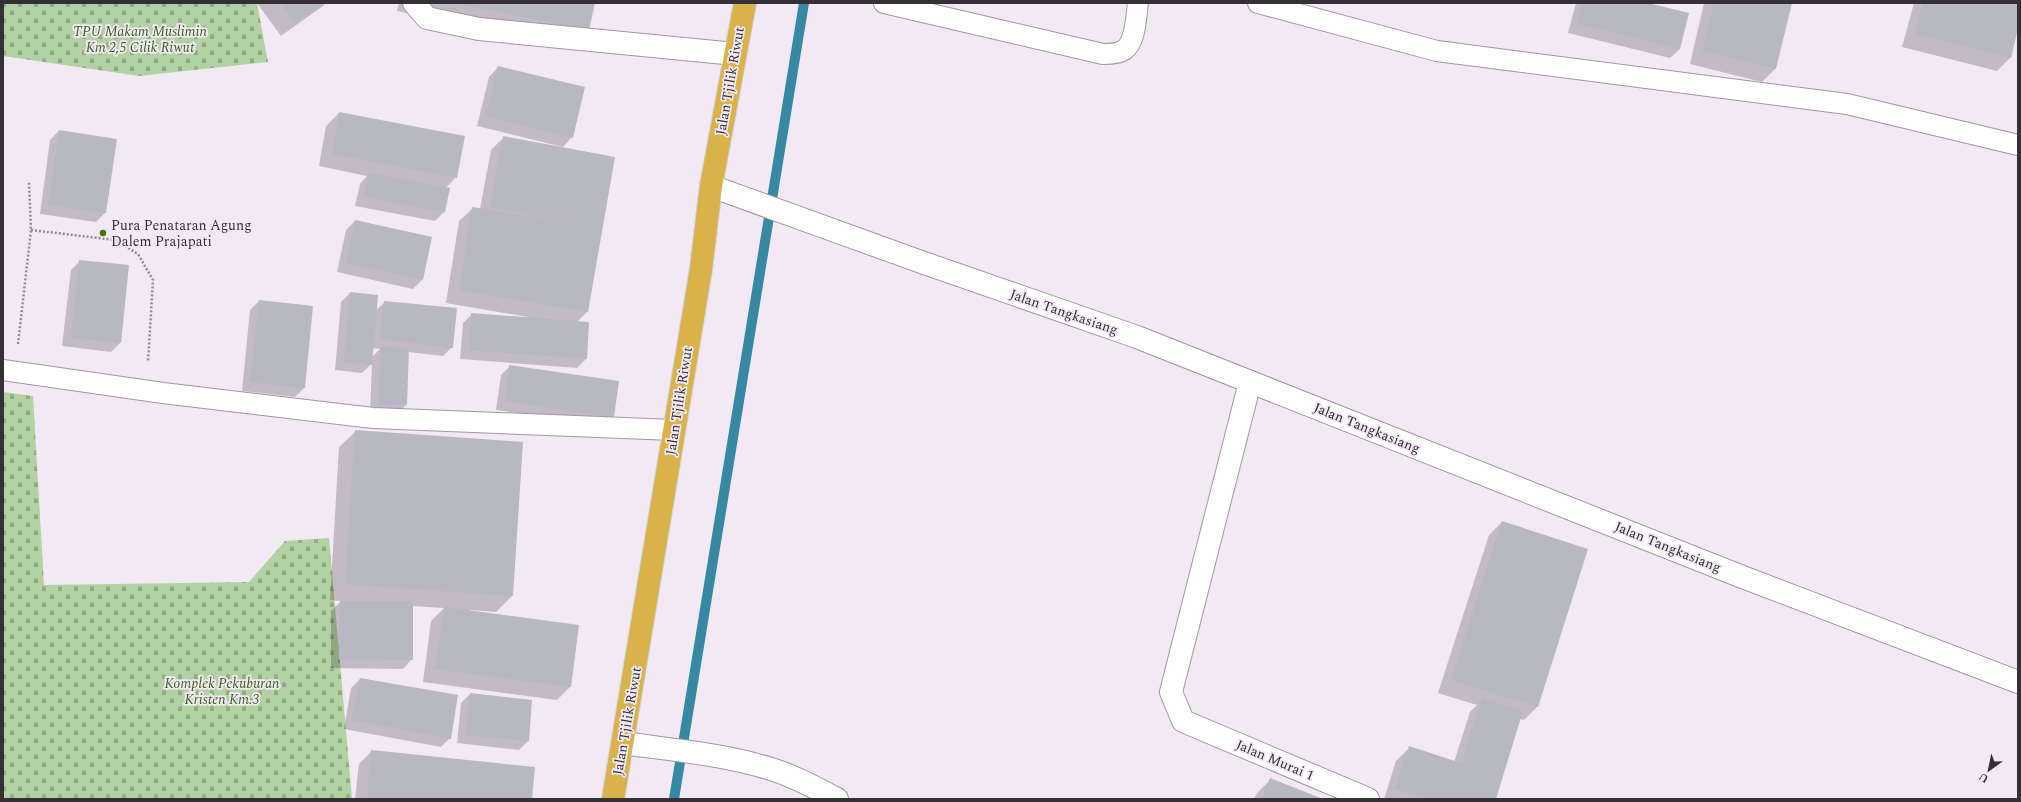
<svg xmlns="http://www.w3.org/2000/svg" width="2021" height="802" font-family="Spectral,serif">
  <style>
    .cemetery { fill: url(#cemetery-stones) }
    .shadow { fill: #0003; fill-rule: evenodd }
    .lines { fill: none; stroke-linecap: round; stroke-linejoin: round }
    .stream { stroke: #3688a3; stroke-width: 10 }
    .building { fill: #b8b7c4 }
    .service-casing { stroke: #a198a2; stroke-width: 22 }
    .minor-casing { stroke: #a198a2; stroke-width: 24 }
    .trunk-casing { stroke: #cecdcf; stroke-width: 24 }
    .path { stroke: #908991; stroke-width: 2.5; stroke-dasharray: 2 2; stroke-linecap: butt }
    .service { stroke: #fff; stroke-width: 20 }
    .minor { stroke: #fff; stroke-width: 22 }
    .trunk { stroke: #dab24a; stroke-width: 22 }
    .poi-dot { fill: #407603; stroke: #f3e9f5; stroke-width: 1.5 }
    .labels { text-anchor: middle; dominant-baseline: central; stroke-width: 3.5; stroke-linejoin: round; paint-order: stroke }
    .park-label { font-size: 14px; font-style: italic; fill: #376318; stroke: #f3e9f5 }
    .street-label { font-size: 14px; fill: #343035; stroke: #f3e9f5 }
    .poi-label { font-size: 14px; fill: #343035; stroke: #f3e9f5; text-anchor: start }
  </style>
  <defs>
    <pattern id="cemetery-stones" width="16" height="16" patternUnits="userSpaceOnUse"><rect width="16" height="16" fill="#b3d2a4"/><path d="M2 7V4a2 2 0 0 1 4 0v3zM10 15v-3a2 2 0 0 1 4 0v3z" fill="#92ab86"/></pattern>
  </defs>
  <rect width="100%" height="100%" fill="#f3e9f5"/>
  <g class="cemetery">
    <polygon points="3,3 257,3 268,62 139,76 3,56"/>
    <polygon points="3,392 33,396 44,585 249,582 285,541 329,538 352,799 3,799"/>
  </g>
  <g class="shadow">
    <polygon points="257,3 327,3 281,36"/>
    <polygon points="399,3 594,3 572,46 397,11"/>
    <polygon points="1576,3 1643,3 1680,49 1670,58 1568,33"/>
    <polygon points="1704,3 1791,3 1775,69 1762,82 1690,64"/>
    <polygon points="1914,3 2018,3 2018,25 2010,58 1997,71 1902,47"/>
    <polygon points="498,67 572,137 563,147 477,126 489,77"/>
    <polygon points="339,113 456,177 445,189 444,212 435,221 355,206 360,184 367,176 319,166 326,126"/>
    <polygon points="59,131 105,213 96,222 40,214 50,140"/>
    <polygon points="504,137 614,158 587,312 577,322 586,359 577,368 460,359 463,323 472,314 527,318 528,317 446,303 459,221 473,208 480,209 491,150"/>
    <polygon points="355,221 422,280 413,289 337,272 346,230"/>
    <polygon points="80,261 128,266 120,343 111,352 62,346 71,270"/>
    <path d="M350 293 375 311 385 302 452 347 443 356 408 352 406 405 397 414 370 413 372 363 362 373 335 370 341 302ZM372 348 380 349 371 358Z"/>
    <polygon points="259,301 304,388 295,397 242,391 250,310"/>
    <polygon points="510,366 613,416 604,425 496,410 501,375"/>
    <polygon points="356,431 512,596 496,612 470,610 470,612 578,626 570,687 557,700 423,682 431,621 444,608 412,606 412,659 403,669 331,668 331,611 341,601 330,600 339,447"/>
    <polygon points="1502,522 1587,550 1537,707 1524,720 1520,719 1495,799 1384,799 1396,761 1409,748 1454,762 1470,712 1477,705 1438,693 1489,535"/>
    <polygon points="360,679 450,738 441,747 344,729 351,688"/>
    <polygon points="470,694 528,741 519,750 457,743 461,703"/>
    <polygon points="372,751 531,799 355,799 359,764"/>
    <polygon points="1270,780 1321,799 1254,799 1257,793"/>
  </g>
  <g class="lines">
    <polyline class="stream" points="674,799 804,3"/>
  </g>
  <g class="building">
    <polygon points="280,3 323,3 295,23"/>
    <polygon points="455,3 595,3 589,30"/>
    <polygon points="1582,3 1648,3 1689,13 1680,49 1577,24"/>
    <polygon points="1714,3 1792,3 1776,69 1702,51"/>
    <polygon points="1923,3 2018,3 2018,29 2011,58 1915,34"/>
    <polygon points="498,66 585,87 573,138 486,117"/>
    <polygon points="339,112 465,136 457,178 332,154"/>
    <polygon points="59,130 117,139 106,213 48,205"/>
    <polygon points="503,136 615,157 588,312 459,290 472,207 577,224 490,207"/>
    <polygon points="368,173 450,188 445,212 364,197"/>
    <polygon points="355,220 432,237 423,280 346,263"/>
    <polygon points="79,260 129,265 121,343 71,338"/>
    <polygon points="350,292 378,295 372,365 344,362"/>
    <polygon points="259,300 313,306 305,388 250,382"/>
    <polygon points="384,301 457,308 453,348 380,339"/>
    <polygon points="471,313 589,322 587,359 469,350"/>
    <polygon points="381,347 409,348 407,405 378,404"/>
    <polygon points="509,365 619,381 614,417 505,401"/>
    <polygon points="355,430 523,442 513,596 345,584"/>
    <polygon points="1502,521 1588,549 1538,707 1451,680"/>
    <polygon points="340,601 413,601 413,660 339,659"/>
    <polygon points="444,607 579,625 571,687 435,669"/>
    <polygon points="360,678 458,695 451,739 352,720"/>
    <polygon points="470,693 532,700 529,741 466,735"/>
    <polygon points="1482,698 1523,711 1496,799 1428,799 1395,789 1409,746 1461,763"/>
    <polygon points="371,750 535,767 532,799 367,799"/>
    <polygon points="1270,778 1323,799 1262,799"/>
  </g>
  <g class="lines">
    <defs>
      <g id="service">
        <path d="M884 3 1103 54C1109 54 1118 54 1124 50 1136 42 1136 16 1138 3"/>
        <polyline points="1258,3 1437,51 1847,104 2018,145"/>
        <polyline points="3,370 163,393 373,418 674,430"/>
      </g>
      <g id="minor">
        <polyline points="414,3 427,18 479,29 735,54"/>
        <polyline points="711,186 924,263 1137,337 1740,576 2018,682"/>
        <polyline points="1250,382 1171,692 1183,721 1368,799"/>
        <path d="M623 743C672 750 723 754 771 769 794 776 816 788 837 799"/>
      </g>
      <polyline id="trunk" points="613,799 701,269 711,186 745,3"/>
    </defs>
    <use href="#service" class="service-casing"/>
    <use href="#minor" class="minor-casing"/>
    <use href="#trunk" class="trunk-casing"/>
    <g class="path">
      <polyline points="31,230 115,240 138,254 153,280 148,362"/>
      <polyline points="18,344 31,230 29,182"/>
    </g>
    <use href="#service" class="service"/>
    <use href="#minor" class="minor"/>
    <use href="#trunk" class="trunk"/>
  </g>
  <circle class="poi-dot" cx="103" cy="233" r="4"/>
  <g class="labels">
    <g class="park-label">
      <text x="140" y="31">TPU Makam Muslimin<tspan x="140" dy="16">Km 2,5 Cilik Riwut</tspan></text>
      <text x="222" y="683">Komplek Pekuburan<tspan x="222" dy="16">Kristen Km.3</tspan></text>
    </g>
    <g class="street-label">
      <text transform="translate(730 81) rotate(-80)">Jalan Tjilik Riwut</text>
      <text transform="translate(1064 312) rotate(19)">Jalan Tangkasiang</text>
      <text transform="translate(679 401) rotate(-81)">Jalan Tjilik Riwut</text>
      <text transform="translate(1367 428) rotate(22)">Jalan Tangkasiang</text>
      <text transform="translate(1668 547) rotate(22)">Jalan Tangkasiang</text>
      <text transform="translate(627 721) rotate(-80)">Jalan Tjilik Riwut</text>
      <text transform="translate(1275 760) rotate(23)">Jalan Murai 1</text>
    </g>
    <g class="poi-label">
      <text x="111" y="225">Pura Penataran Agung<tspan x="111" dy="16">Dalem Prajapati</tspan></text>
    </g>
  </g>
  <rect width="2021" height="802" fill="none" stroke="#343035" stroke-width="8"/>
  <g transform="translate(1989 770) rotate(213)" stroke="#f3e9f5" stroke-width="3" paint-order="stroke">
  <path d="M0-3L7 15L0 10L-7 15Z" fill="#343035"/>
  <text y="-6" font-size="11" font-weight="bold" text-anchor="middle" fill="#343035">U</text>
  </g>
</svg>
